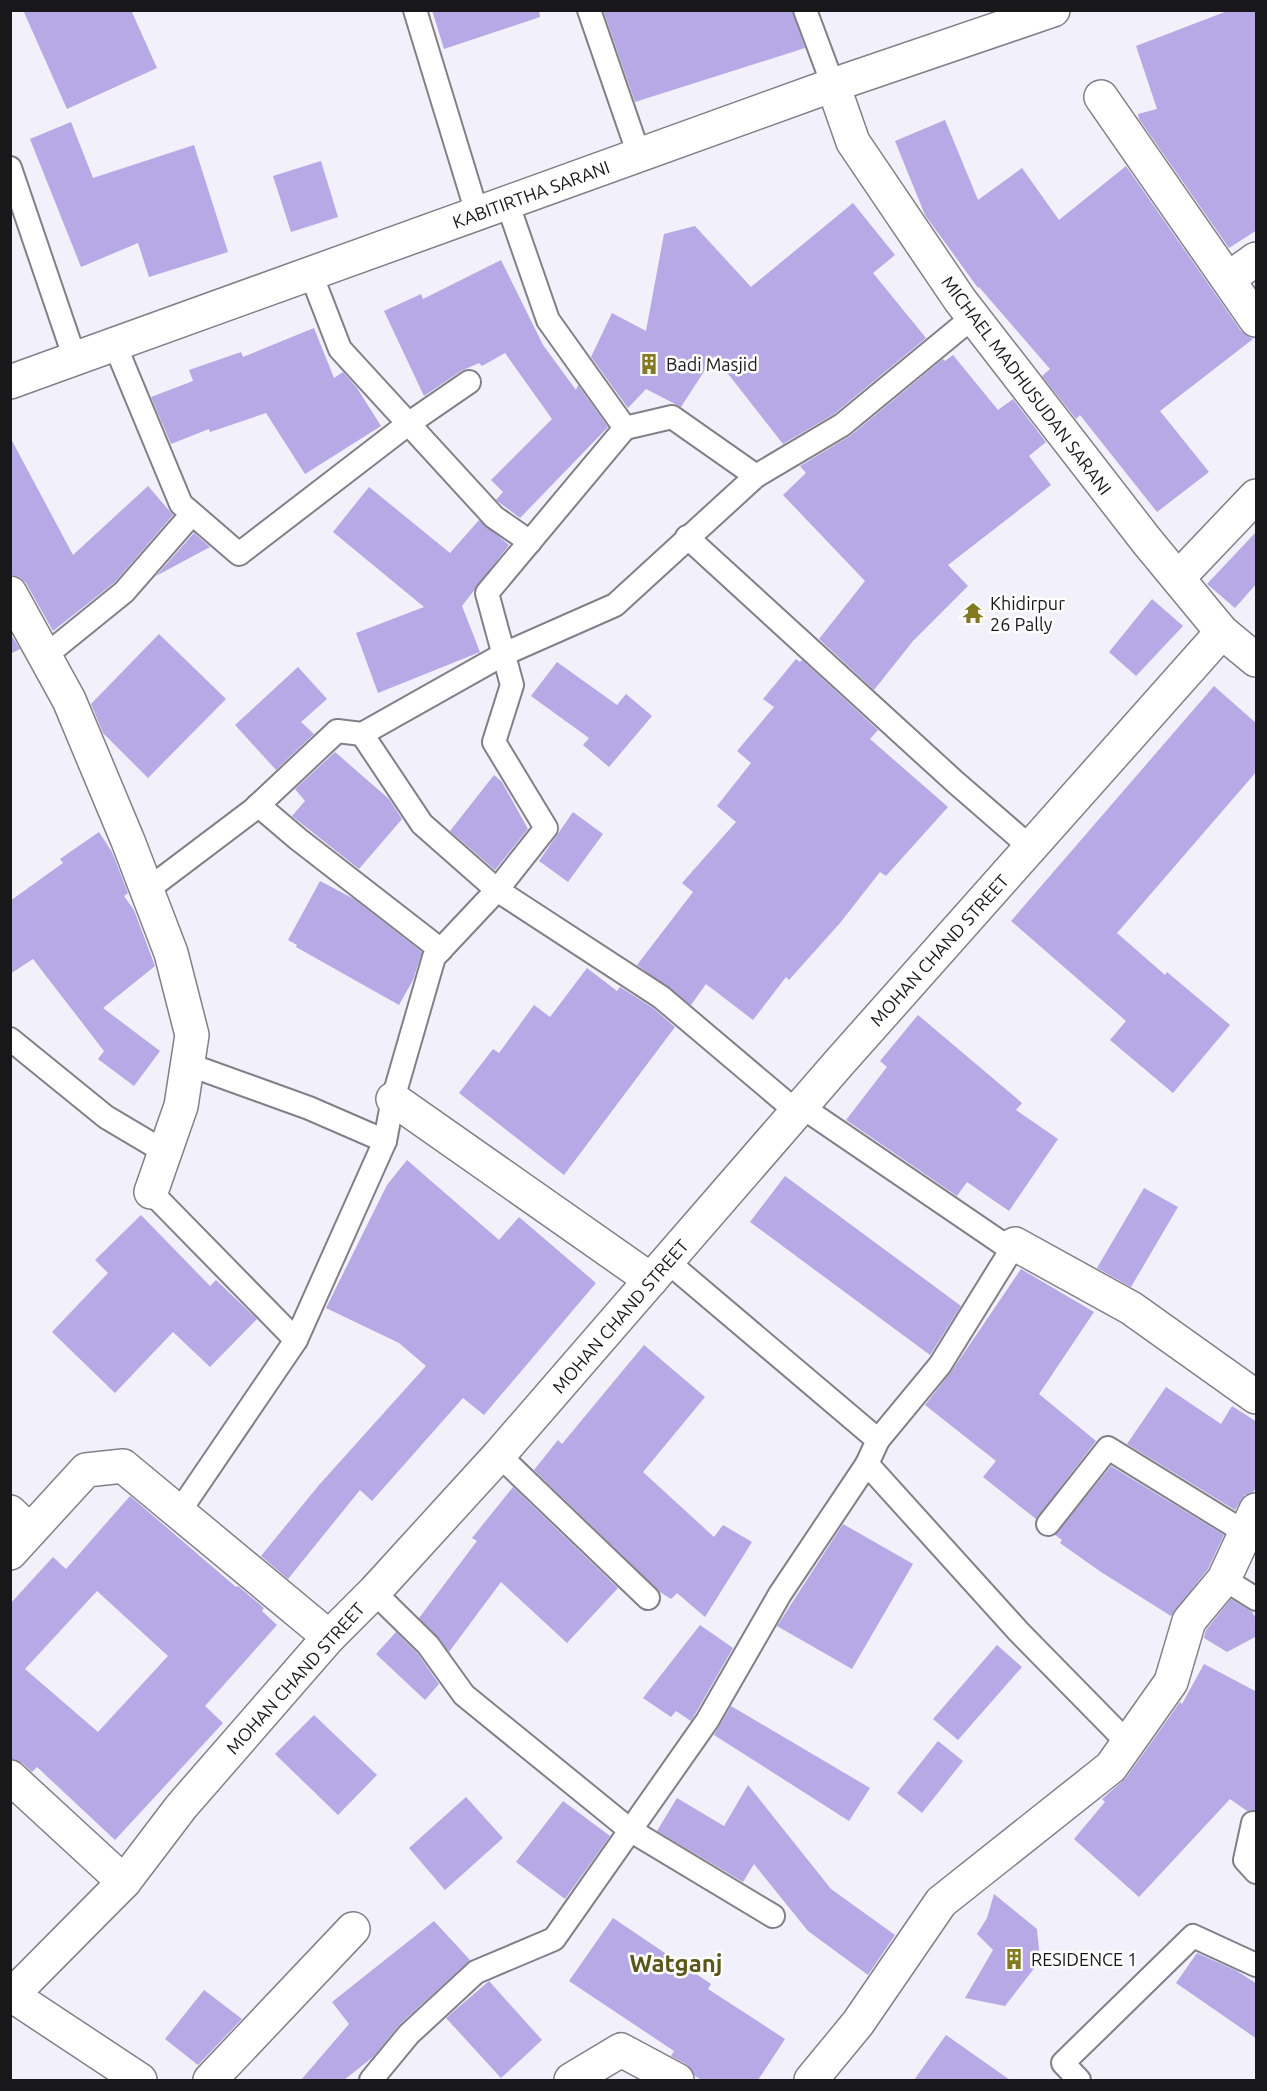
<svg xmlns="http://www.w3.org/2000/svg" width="1267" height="2091" font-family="Ubuntu,sans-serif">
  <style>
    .building { fill: #b6a9e6; fill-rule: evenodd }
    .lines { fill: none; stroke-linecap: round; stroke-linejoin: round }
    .lane-casing { stroke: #818088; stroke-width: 26 }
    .street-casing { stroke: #818088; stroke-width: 36 }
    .lane { stroke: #fff; stroke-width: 22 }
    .street { stroke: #fff; stroke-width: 33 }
    .labels { text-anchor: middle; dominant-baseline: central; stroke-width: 5; stroke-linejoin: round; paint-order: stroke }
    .street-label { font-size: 18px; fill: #18171a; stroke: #fff }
    .poi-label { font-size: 18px; fill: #18171a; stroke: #fff; text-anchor: start }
    .district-label { font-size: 24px; font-weight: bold; fill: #5c5518; stroke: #fff }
  </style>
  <rect width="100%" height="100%" fill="#f2f0fa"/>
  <g class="building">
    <polygon points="23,10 131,10 157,68 67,109"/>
    <polygon points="432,10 539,10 540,17 444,49"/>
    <polygon points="603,10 792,10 805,48 635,102"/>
    <polygon points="1230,10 1257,10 1257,230 1229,248 1139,119 1138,114 1157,109 1136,46"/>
    <polygon points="945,120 978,200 1022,168 1059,220 1126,166 1241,331 1253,339 1160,411 1209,472 1157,512 1080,415 1076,419 1042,376 1050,369 979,287 978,288 925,215 895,141"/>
    <polygon points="71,122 93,178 194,145 228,252 149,277 138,243 81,267 30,139"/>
    <polygon points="321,161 338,217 291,232 273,176"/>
    <polygon points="853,203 895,255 873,273 926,338 834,414 783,444 714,356 681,407 646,389 628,408 591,357 612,313 646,331 664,234 695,226 751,287"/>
    <polygon points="501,260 543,345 576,390 578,385 608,427 520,518 496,500 503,492 491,480 552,419 505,353 482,366 479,363 461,371 424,396 384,311 421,294 423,299"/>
    <polygon points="314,328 334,378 343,372 357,388 381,426 305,474 266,413 210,432 209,429 171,444 151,397 193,381 189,370 241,352 243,357"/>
    <polygon points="953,355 998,410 1013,399 1046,442 1029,456 1051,485 948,565 968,586 913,641 874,690 819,639 865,581 783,495 806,473 800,466 850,436 943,359 945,361"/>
    <polygon points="10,437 73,555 148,486 173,515 115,582 53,631 26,583 19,577 10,574"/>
    <polygon points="369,487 450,553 479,520 509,545 462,606 480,652 378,693 356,633 424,607 333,532"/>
    <polygon points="1257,531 1257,583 1235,608 1207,584"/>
    <polygon points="194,533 210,547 156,576"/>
    <polygon points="1152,599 1183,626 1136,676 1109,652"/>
    <polygon points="10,633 20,649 10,654"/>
    <polygon points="159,634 226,699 148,778 103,733 91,704"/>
    <polygon points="796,659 800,662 802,660 878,730 870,739 948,807 886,876 880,872 840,923 789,980 786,977 753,1020 706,984 691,1005 637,965 693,892 682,883 736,822 717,806 751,763 737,751 774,707 763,699"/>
    <polygon points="557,662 617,705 626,694 652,716 609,767 583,745 589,738 531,696"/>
    <polygon points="298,667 327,699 301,722 314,734 276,770 235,725"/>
    <polygon points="1214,686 1257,724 1257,771 1117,933 1165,975 1167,972 1230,1025 1173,1093 1110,1040 1126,1021 1011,921"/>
    <polygon points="335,752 389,799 402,819 359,869 292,816 305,801 295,789"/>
    <polygon points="494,775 502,782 528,829 495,870 450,831"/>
    <polygon points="573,812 603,834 568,882 539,861"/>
    <polygon points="99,832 112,852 128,893 124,896 134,910 155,966 103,1008 160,1051 134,1086 98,1059 104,1051 33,959 10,974 10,901 63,863 60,859"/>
    <polygon points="320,881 354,899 422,952 413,980 399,1005 296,947 297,945 288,940"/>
    <polygon points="587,968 617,991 620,987 653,1008 675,1027 564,1175 459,1093 493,1049 499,1053 534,1005 550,1017"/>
    <polygon points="918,1015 1022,1103 1016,1110 1058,1139 1009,1211 967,1182 957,1196 846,1120 887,1067 880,1061"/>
    <polygon points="407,1160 499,1240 519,1217 596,1283 484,1415 463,1398 372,1501 360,1490 288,1579 261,1556 319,1485 426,1366 399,1343 326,1308 387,1185"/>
    <polygon points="785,1176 961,1306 930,1355 750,1222"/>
    <polygon points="1144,1188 1178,1207 1131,1287 1097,1268"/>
    <polygon points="141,1215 210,1286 216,1280 257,1319 210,1367 173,1332 115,1393 52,1332 108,1273 95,1260"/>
    <polygon points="1021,1269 1094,1312 1039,1394 1096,1441 1036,1519 983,1477 996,1461 925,1405 951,1372"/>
    <polygon points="644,1345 705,1397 643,1472 714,1537 723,1525 752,1542 705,1617 677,1593 671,1599 660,1592 534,1470 558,1440 562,1444"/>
    <polygon points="1166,1387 1221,1424 1232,1406 1257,1422 1257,1486 1253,1492 1245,1495 1235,1510 1127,1444"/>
    <polygon points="1111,1466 1224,1535 1208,1569 1171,1616 1101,1572 1060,1543 1062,1540 1055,1535"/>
    <polygon points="513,1487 618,1588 567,1643 501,1582 449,1652 419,1618 477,1541 472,1538"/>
    <path d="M130 1496 236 1587 238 1586 264 1608 262 1611 277 1625 205 1706 223 1723 115 1840 37 1767 32 1772 22 1763 10 1759V1604L53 1557 66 1569ZM97 1591 168 1656 98 1732 25 1669Z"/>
    <polygon points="843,1524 913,1564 852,1669 777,1626"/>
    <polygon points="1231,1599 1252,1612 1257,1620 1257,1636 1227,1652 1204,1638 1206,1630"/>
    <polygon points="700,1625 733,1648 691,1721 676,1711 671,1717 643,1698"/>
    <polygon points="396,1632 418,1654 439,1684 425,1700 376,1654"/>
    <polygon points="997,1645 1022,1667 958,1740 933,1719"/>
    <polygon points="1204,1664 1257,1692 1257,1810 1247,1811 1230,1799 1139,1897 1074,1839 1105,1802 1102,1799 1126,1778 1180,1702 1182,1704"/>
    <polygon points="731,1706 870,1788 849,1821 714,1735"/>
    <polygon points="314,1715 377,1775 338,1815 275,1754"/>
    <polygon points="938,1741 963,1761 922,1813 897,1793"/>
    <polygon points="748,1785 831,1889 895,1935 868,1975 808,1931 754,1864 743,1882 657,1831 677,1798 724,1826"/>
    <polygon points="466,1797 503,1838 445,1890 409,1848"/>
    <polygon points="563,1801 610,1836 565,1899 516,1862"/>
    <polygon points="994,1894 1037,1929 1039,1949 1036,1966 1005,2006 965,1998 993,1950 977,1934 987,1918"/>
    <polygon points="613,1918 711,1984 708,1989 785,2039 758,2080 702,2080 695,2076 686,2064 671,2056 674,2051 569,1981"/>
    <polygon points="434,1921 470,1960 400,2024 373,2057 344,2080 301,2080 349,2024 332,2002"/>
    <polygon points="1197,1953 1237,1971 1257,1984 1257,2039 1176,1983"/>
    <polygon points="489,1981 542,2040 501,2078 446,2018"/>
    <polygon points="204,1990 242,2019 198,2065 165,2039"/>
    <polygon points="946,2035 1010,2080 914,2080"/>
  </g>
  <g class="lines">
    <defs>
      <g id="lane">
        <polyline points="415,10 477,213"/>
        <polyline points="589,10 639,155"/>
        <polyline points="805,10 833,85"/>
        <polyline points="10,168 75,359"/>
        <polyline points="311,274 340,349 494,517 530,542"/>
        <polyline points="115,345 181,504 239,554 408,424 469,382"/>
        <polyline points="625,428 672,417 756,476"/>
        <polyline points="687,537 954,781 1030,847"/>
        <polyline points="45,656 124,592 192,514"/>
        <polyline points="362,734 422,824 497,890 661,997 797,1112"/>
        <polyline points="258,805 298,839 441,950"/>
        <polyline points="147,890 253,810 337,731 362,734 504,654 615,605 756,476 842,425 973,317"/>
        <polyline points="10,1039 106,1117 165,1152"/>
        <polyline points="187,1064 309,1108 385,1141 393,1099 434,957 497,890 546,828 494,742 512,685 487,593 625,428 548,320 507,202"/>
        <polyline points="802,1107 1006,1246 1015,1244 940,1365 878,1440"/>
        <polyline points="151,1192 296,1340 179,1512"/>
        <polyline points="668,1262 878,1440 867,1464 1019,1632 1128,1743"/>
        <polyline points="296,1340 385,1141"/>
        <polyline points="499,1455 648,1598"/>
        <polyline points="1048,1524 1108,1448 1246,1533"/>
        <polyline points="1224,1579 1256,1599"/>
        <polyline points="374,1592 428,1645 464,1695 630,1830 773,1916"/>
        <polyline points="1253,1823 1245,1860 1256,1872"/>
        <polyline points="371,2080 409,2034 476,1972 554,1939 707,1721 780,1594 867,1464"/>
        <polyline points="1079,2080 1063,2063 1193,1936 1256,1965"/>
      </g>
      <g id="street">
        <polyline points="833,85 853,142 960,300 1146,540 1222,632 1256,660"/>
        <polyline points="1101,97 1256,320"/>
        <polyline points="1228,279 1256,259"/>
        <polyline points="10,382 833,85 1053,10"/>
        <polyline points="1178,578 1256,496"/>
        <polyline points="10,593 69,700 128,841 171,953 192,1035 181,1106 151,1192"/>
        <polyline points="393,1099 651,1280"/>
        <polyline points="1015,1244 1131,1308 1256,1397"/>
        <polyline points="10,1512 30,1531"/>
        <polyline points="10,1553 86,1470 123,1466 329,1637"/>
        <polyline points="10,1777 124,1882"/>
        <polyline points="10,1994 140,2080"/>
        <polyline points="10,1997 124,1882 181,1807 329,1637 374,1592 499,1455 838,1064 1222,632"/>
        <polyline points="210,2080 353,1929"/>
        <polyline points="571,2080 621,2050 677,2080"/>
        <polyline points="811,2080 858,2023 941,1902 1111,1767 1171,1682 1189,1621 1224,1579 1256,1510"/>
      </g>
    </defs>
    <use href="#lane" class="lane-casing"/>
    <use href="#street" class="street-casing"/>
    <use href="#lane" class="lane"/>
    <use href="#street" class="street"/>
  </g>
  <defs>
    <symbol id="building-bare" viewBox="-9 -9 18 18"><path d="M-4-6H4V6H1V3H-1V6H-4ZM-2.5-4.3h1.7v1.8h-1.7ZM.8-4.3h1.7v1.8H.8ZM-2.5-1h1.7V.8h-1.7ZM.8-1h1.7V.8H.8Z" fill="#837a1f" stroke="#fff" stroke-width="2.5" paint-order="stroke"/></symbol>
    <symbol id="temple-bare" viewBox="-9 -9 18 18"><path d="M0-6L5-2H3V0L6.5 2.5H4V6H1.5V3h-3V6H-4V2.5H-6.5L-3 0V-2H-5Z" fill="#837a1f" stroke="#fff" stroke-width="2.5" paint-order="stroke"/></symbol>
  </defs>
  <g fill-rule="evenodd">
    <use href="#building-bare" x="634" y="349" width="30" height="30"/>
    <use href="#temple-bare" x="958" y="598" width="30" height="30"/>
    <use href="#building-bare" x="999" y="1944" width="30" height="30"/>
  </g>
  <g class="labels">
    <g class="street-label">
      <text transform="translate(531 194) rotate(-20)">KABITIRTHA SARANI</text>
      <text transform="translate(1027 385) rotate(53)">MICHAEL MADHUSUDAN SARANI</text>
      <text transform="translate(939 950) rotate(-48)">MOHAN CHAND STREET</text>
      <text transform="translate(620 1316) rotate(-49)">MOHAN CHAND STREET</text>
      <text transform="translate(295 1678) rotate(-48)">MOHAN CHAND STREET</text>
    </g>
    <g class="poi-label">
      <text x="666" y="364">Badi Masjid</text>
      <text x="990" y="603">Khidirpur<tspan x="990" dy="21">26 Pally</tspan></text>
      <text x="1031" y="1959">RESIDENCE 1</text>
    </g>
    <g class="district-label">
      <text x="676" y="1963">Watganj</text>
    </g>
  </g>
  <rect width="1267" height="2091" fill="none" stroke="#18171a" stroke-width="24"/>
</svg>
